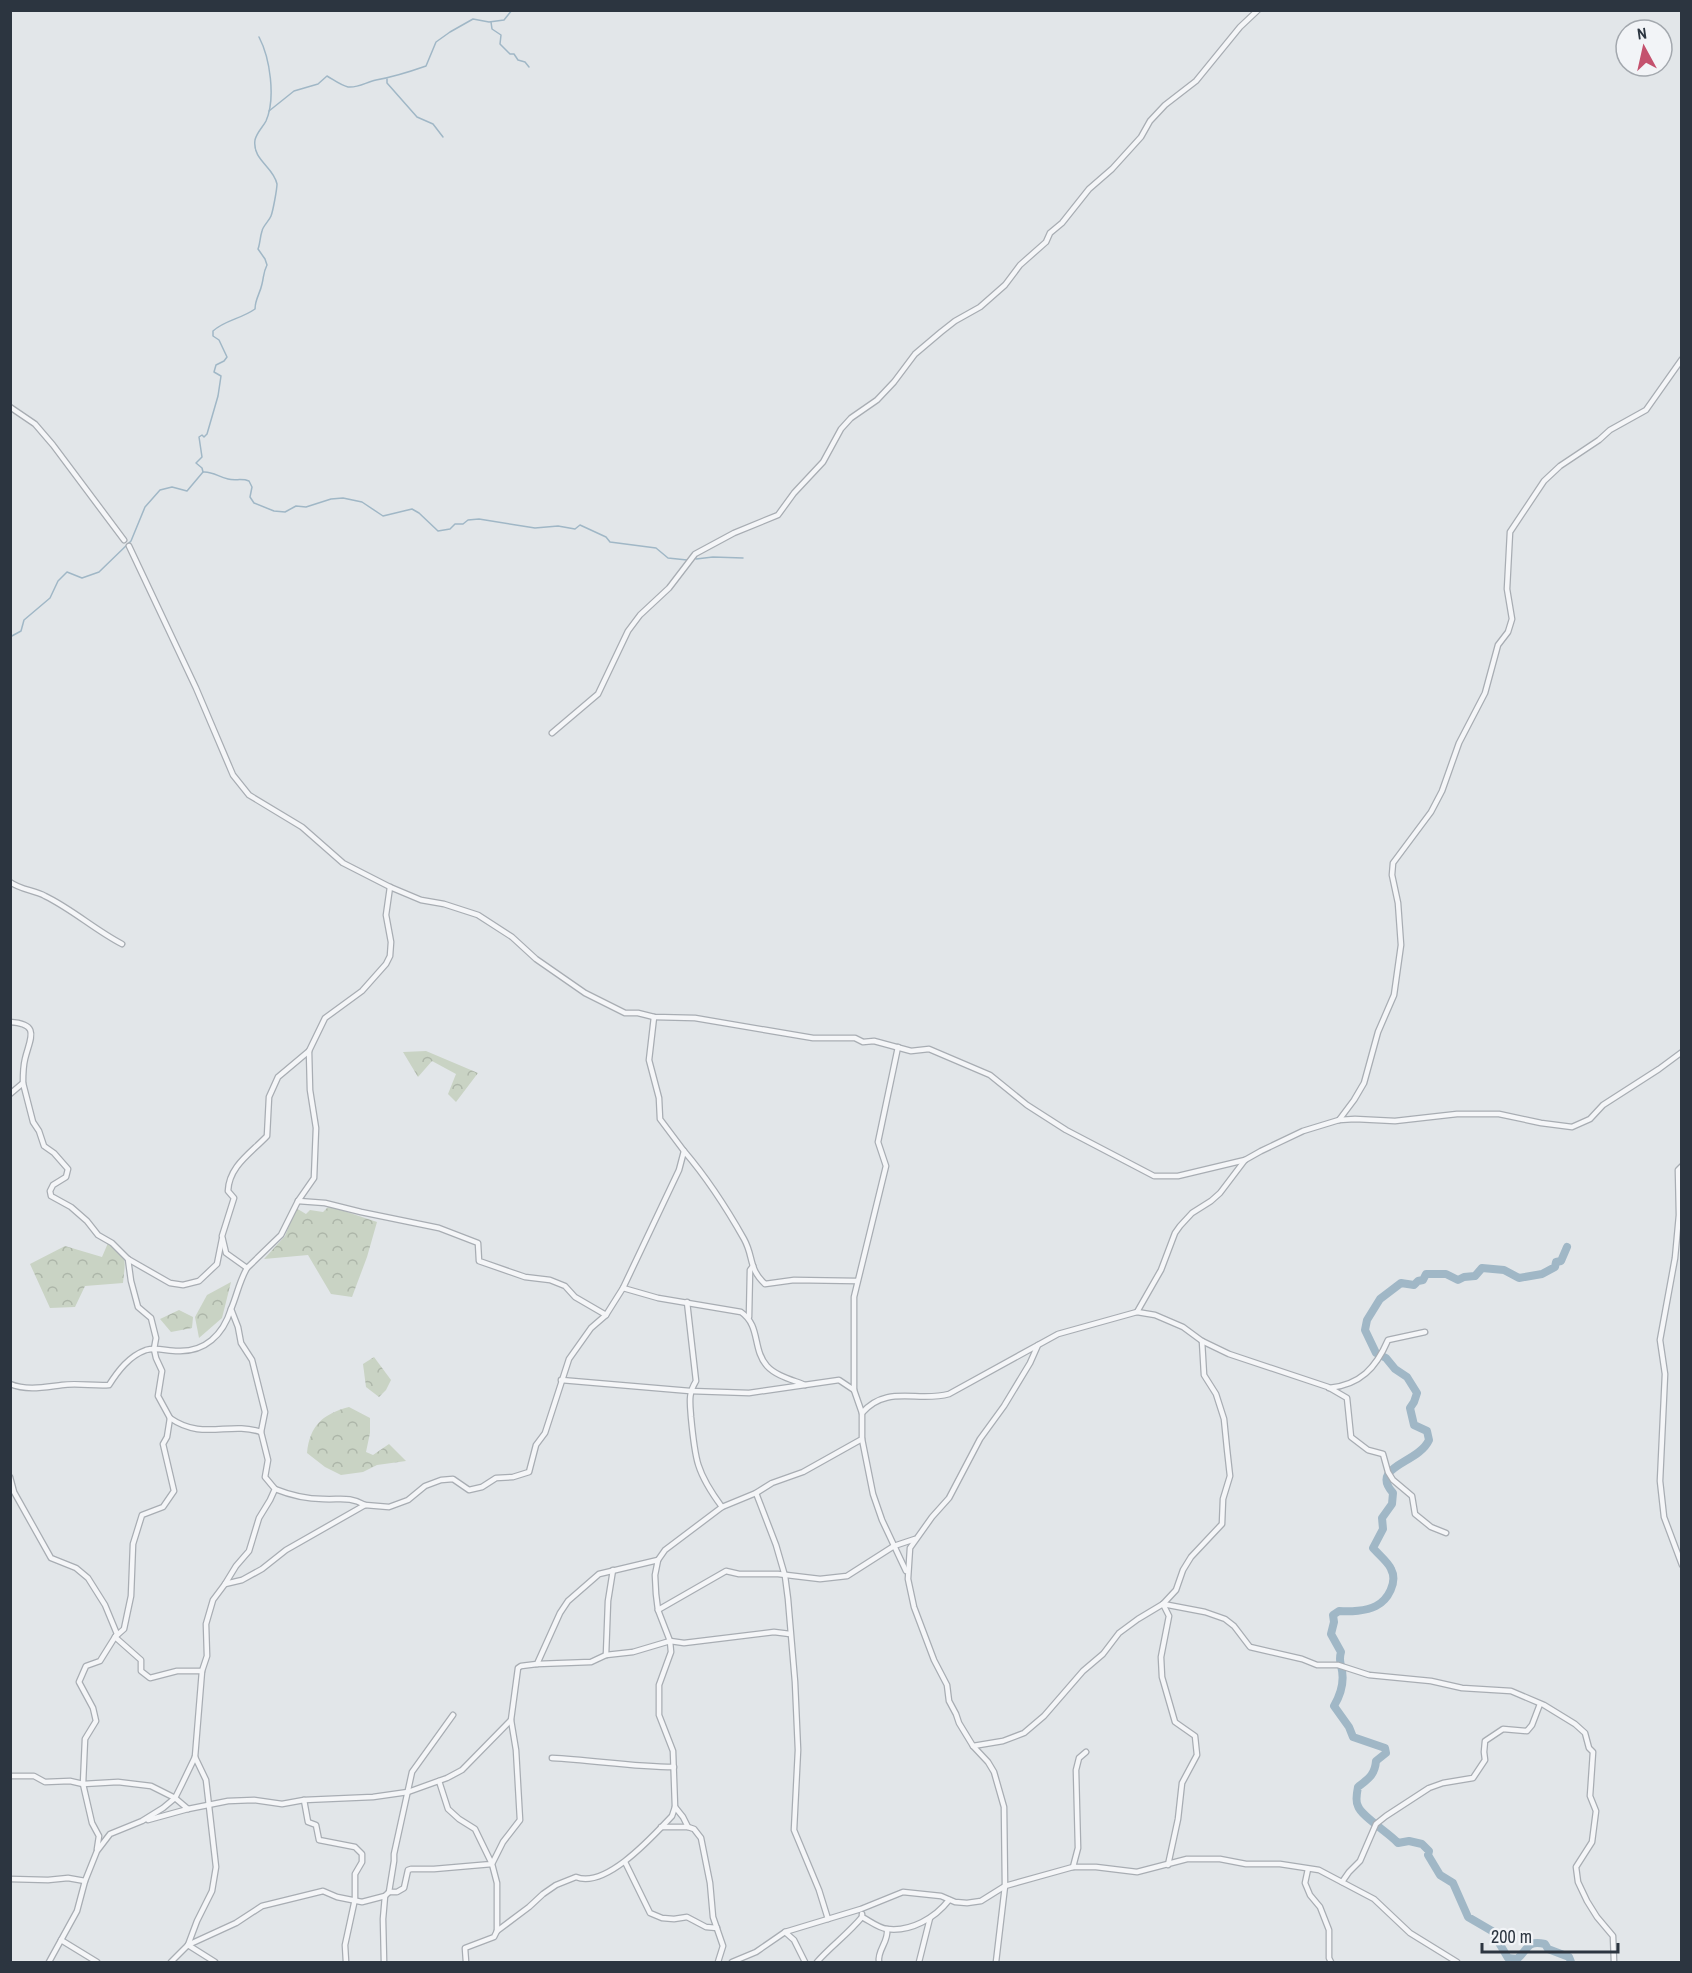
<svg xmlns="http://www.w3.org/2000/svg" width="1692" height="1973" font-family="'Archivo Narrow',sans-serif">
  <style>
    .forest { fill: url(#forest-crowns) }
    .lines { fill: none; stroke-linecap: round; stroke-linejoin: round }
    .stream { stroke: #a0b7c6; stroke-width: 1.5 }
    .river { stroke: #a0b7c6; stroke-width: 8 }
    .street-casing { stroke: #a8adb3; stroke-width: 7 }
    .street { stroke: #f5f6f8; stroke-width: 4.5 }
  </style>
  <defs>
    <pattern id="forest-crowns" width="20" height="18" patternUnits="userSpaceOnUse" patternTransform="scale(1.5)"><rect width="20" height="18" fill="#c9d3c4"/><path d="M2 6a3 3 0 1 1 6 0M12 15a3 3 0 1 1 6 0" fill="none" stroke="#adb6a9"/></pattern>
  </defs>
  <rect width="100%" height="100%" fill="#e2e6e9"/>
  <g class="forest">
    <polygon points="426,1051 478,1073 456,1102 448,1094 456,1074 432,1061 418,1077 403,1052"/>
    <polygon points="329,1206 377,1222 367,1257 352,1297 331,1294 308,1255 264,1259 285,1236 296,1208 306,1214 310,1210 323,1212"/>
    <path d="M108 1243C129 1252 125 1263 123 1283L85 1286 75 1307 50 1308 30 1264 65 1246 102 1257Z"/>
    <polygon points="231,1282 222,1318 199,1338 195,1317 207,1295"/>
    <polygon points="179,1310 193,1317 192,1328 171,1332 160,1319"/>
    <polygon points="374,1357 391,1380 386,1390 379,1397 366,1387 363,1364"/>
    <path d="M349 1407 370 1418V1433L366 1452 373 1455 389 1444 406 1461 377 1465 363 1472 341 1475 325 1467 307 1453C310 1425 323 1414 349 1407Z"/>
  </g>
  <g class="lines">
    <g class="stream">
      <polyline points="491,22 492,29 501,35 500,44 510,54 514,54 518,60 525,62 529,67"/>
      <polyline points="387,79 387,83 417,117 433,124 443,137"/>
      <path d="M269 111 294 91 318 84 327 76C334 80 340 85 348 87 359 88 366 82 376 80 393 77 409 72 426 66L436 42 450 32 473 19 489 22 504 20 512 10"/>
      <path d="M203 472C212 471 219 477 228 479 235 481 242 478 249 481L252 487 250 497 254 503 274 511 285 512 296 506 306 507 331 499 343 498 362 502 383 516 412 509 419 513 438 531 450 529 455 524H463L468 520 479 519 535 528 558 526 575 529 580 525 606 537 610 542 656 548 668 558 687 560"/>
      <polyline points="696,559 713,557 743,558"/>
      <path d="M10 637 21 631 24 620 50 598 58 581 67 572 82 578 99 572 131 541 145 507 160 490 172 487 187 491 203 472 202 468 196 463 202 457 199 437 202 435 204 437 207 434 218 396 221 376 214 372 216 365 224 361 227 357 219 340 213 336V331C225 320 241 319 255 309 255 299 260 294 262 284 264 276 263 273 267 265L265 259 258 249C260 244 260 237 262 231 263 226 269 221 271 216 273 211 277 189 277 184 274 167 252 160 255 140 257 132 263 127 266 121 276 98 270 58 259 37"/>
    </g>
    <path class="river" d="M1567 1247 1561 1261 1556 1262 1555 1267 1542 1274 1519 1278 1504 1270 1482 1268 1475 1276 1464 1277 1458 1280 1446 1274H1426L1423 1280 1418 1281 1414 1285 1401 1283 1380 1299 1367 1320 1365 1330 1376 1353 1386 1358 1395 1369 1407 1377 1417 1393 1414 1402 1410 1408 1414 1425 1427 1431 1429 1440C1418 1464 1369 1466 1393 1493L1392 1504 1382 1518 1383 1529 1373 1548C1378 1554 1389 1563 1391 1569 1398 1582 1388 1600 1376 1606 1366 1611 1350 1612 1339 1611L1333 1615 1334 1622 1331 1634 1341 1652C1339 1659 1340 1660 1341 1666 1345 1680 1341 1694 1334 1706L1349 1727 1353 1737 1385 1748 1386 1753 1376 1761C1375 1775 1368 1779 1358 1787 1357 1792 1355 1801 1358 1806 1361 1816 1389 1833 1398 1843L1409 1841 1422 1844 1429 1851 1428 1855 1440 1875 1453 1883 1468 1917 1492 1931 1508 1958 1517 1959C1529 1949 1526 1940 1545 1944L1548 1949 1569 1957 1571 1962"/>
    <defs>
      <g id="street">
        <polyline points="10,407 35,424 53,445 124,540"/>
        <polyline points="129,546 196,688 233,775 249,795 302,827 343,863 390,887 421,900 444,904 478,915 512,937 536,959 585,993 625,1013 638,1013 654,1017 695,1018 813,1038 855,1038 863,1042 874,1041 911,1051 929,1049 990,1075 1027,1105 1066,1130 1154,1176 1178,1176 1245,1160"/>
        <polyline points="552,733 598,694 628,631 640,615 669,588 695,554 734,533 778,515 794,493 823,462 841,429 851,418 877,400 894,382 915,354 941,332 955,321 980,307 1005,285 1020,265 1046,242 1050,233 1062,223 1089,189 1112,169 1141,137 1150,121 1165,105 1196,81 1240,27 1258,10"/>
        <path d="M10 882C21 890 34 890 45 896 72 909 95 930 122 944"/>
        <path d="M10 1022C41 1024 30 1038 25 1059 23 1067 23 1075 23 1083L10 1094"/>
        <polyline points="23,1083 33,1122 39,1131 44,1146 54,1153 68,1169 66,1177 53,1185 50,1191 51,1196 71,1207 87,1221 98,1235 112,1243 128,1259 170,1283 183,1285 199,1281 217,1264 222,1239"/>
        <polyline points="1339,1120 1354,1100 1364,1083 1378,1032 1394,995 1401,945 1398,903 1392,875 1393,863 1431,812 1442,791 1459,743 1485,693 1498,645 1508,632 1512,619 1507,589 1510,532 1544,481 1560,466 1599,440 1610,430 1646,410 1682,359"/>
        <path d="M684 1151C707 1178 726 1207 744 1239 754 1257 748 1268 765 1284L794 1280 857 1281"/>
        <polyline points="1682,1166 1678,1170 1679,1215 1675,1258 1660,1340 1665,1374 1660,1481 1664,1517 1682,1565"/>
        <polyline points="298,1201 325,1203 361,1212 439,1228 478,1243 479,1261 525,1277 550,1280 565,1286 575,1297 606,1315"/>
        <polyline points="247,1268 281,1235 298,1201 314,1178 316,1128 310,1090 309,1051"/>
        <path d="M623 1288 658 1298 741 1312C761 1326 752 1349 767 1366 776 1376 793 1380 805 1385"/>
        <path d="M687 1302 696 1381C688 1394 690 1402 691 1417 695 1459 696 1472 722 1507"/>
        <polyline points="1137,1312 1155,1315 1183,1327 1202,1341 1229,1354 1328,1387 1347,1398 1351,1437 1368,1450 1383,1454 1388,1472 1393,1480 1412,1496 1415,1514 1431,1527 1446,1533"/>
        <polyline points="749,1317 750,1270 753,1266"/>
        <polyline points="561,1380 690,1391 749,1393 839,1380 854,1390 862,1413"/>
        <path d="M10 1384C27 1391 45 1387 62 1385 77 1383 94 1386 109 1385 118 1371 129 1356 146 1350 156 1347 167 1351 178 1351 205 1352 223 1335 231 1309"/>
        <path d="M1329 1388C1360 1385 1376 1368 1388 1340L1425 1332"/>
        <polyline points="854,1390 854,1297 886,1166 878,1142 898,1047"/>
        <path d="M170 1418C203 1441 229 1421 261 1432"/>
        <polyline points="862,1439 873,1494 882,1520 906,1571"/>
        <polyline points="10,1477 14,1492 51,1558 76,1568 88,1578 105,1605 117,1634 115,1637 141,1660 141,1671 150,1678 177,1671 202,1671"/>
        <path d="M275 1489C290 1495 306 1499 323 1499 340 1500 349 1496 365 1505"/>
        <polyline points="756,1493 776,1545 785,1576 788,1599 795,1682 798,1750 794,1830 819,1890 828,1919"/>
        <path d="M225 1584 236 1566 249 1551 259 1518 270 1500 275 1489 265 1477 268 1460 261 1432 265 1412 252 1360 241 1343 238 1327 231 1309C237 1295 239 1282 247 1268L226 1253 222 1236 234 1198 228 1191C229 1166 251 1153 267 1136L269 1097 278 1077 309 1051 325 1018 362 991 386 964 390 956 391 942 386 915 390 887"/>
        <polyline points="1163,1604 1205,1612 1225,1619 1234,1626 1250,1647 1302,1659 1317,1665 1338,1665 1369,1675 1431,1681 1462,1688 1511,1691 1544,1705 1575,1724 1585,1733 1589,1748 1593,1752 1590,1796 1596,1811 1592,1842 1576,1867 1578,1882 1587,1901 1597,1917 1613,1936 1614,1962"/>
        <polyline points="1163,1604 1169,1616 1161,1657 1162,1677 1175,1722 1195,1736 1197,1755 1182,1783 1178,1819 1168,1865"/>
        <polyline points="658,1610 726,1571 739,1574 778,1574 820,1579 847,1576 894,1546 915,1539"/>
        <polyline points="606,1655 608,1601 613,1570"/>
        <polyline points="537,1664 591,1662 606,1655 633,1652 670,1641 684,1643 774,1632 790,1634"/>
        <polyline points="973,1746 1003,1741 1024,1733 1044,1716 1083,1671 1103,1654 1119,1633 1138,1619 1163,1604 1176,1590 1183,1570 1191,1557 1222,1524 1223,1499 1230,1476 1227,1449 1224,1419 1216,1394 1204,1375 1202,1341"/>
        <path d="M552 1758C593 1760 633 1767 674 1767"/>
        <polyline points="10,1776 34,1776 45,1782 70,1781 83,1784 118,1782 151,1786 175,1798 188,1809"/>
        <polyline points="304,1800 308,1822 316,1825 319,1840 355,1847 362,1854 362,1862 355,1874 355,1899 345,1945 346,1962"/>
        <polyline points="148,1820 188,1809 228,1801 254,1800 282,1804 304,1800 373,1797 408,1792 447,1778 462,1770 511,1720 518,1668 521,1666 537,1664 560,1613 568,1601 599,1574 658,1560"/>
        <polyline points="661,1827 688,1827"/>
        <polyline points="97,1849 99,1836 92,1823 83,1784 85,1739 96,1721 93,1708 79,1682 86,1666 100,1661 115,1637 124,1629 131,1596 133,1544 142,1515 163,1507 174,1491 163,1444 167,1437 170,1418 158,1396 162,1371 156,1358 154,1349 156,1338 151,1318 138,1307 131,1281 128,1259"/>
        <polyline points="625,1862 650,1913 662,1918 674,1919 687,1917 706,1927 717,1928"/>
        <polyline points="1073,1867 1078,1848 1076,1770 1079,1758 1086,1752"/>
        <polyline points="1308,1869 1305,1883 1310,1895 1320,1907 1329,1930 1329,1958 1331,1962"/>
        <polyline points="10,1879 48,1880 68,1878 85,1881"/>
        <polyline points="1342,1882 1349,1872 1360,1861 1376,1824 1386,1816 1429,1788 1443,1783 1473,1778 1485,1760 1484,1752 1485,1741 1503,1729 1527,1731 1532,1725 1540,1704"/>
        <polyline points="389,1892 397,1892 404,1888 408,1870 411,1869 434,1869 492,1864 475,1829 459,1819 448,1809 439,1781"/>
        <path d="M862 1917C870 1921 878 1928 887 1929 911 1932 935 1918 949 1900"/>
        <path d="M497 1931 529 1907 543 1894 556 1885 576 1877C606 1889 653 1836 672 1816L675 1807"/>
        <polyline points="785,1932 794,1940 805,1962"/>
        <polyline points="61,1940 97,1962"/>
        <polyline points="188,1945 236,1923 262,1906 323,1891 337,1897 362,1902 385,1896"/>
        <polyline points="188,1945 215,1962"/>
        <polyline points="49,1962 77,1911 85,1881 97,1851 110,1834 142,1821 163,1808 175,1798 182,1784 195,1757 202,1671 207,1656 206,1624 213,1600 225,1584 242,1580 262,1569 286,1550 365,1505 389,1507 408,1500 425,1486 441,1480 453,1479 469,1490 482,1487 496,1478 513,1477 529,1472 536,1445 545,1433 569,1359 591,1328 606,1315 623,1288 679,1170 684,1151 660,1119 659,1098 649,1060 654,1017"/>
        <polyline points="171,1962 188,1945 197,1921 212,1891 216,1867 206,1780 195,1757"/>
        <polyline points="384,1962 383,1919 385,1896 389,1892 394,1861 394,1854 412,1772 453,1715"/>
        <polyline points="466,1962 465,1948 494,1937 497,1931 497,1883 492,1864 503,1842 520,1820 516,1750 511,1720"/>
        <path d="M718 1962 723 1946 713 1917 710 1883 701 1838 694 1829 688 1827 683 1817 675 1807 673 1751 659 1715V1685L671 1652 670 1641 658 1610 656 1594 655 1575 658 1560 665 1550 722 1507 756 1493 772 1483 803 1472 862 1439V1413C887 1384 918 1403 949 1394L1038 1345"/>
        <polyline points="732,1962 756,1952 785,1932 861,1909 903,1892 941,1896 955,1902 967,1903 981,1901 1005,1886 1073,1867 1096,1867 1137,1872 1187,1859 1220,1859 1246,1864 1280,1864 1319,1870 1374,1899 1410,1933 1457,1962"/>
        <path d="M817 1962C831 1946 848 1934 862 1917V1914"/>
        <path d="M879 1962C877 1950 889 1942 887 1929"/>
        <polyline points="919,1962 930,1918"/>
        <polyline points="996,1962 1005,1886 1004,1807 994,1772 988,1762 973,1746 959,1723 956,1714 949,1701 947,1685 934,1660 914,1607 908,1579 910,1548 932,1517 949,1498 980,1439 1004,1406 1030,1363 1038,1345 1058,1334 1137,1312 1161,1270 1175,1233 1180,1226 1192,1213 1211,1201 1220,1193 1245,1160 1261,1151 1303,1131 1339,1120 1355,1119 1395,1121 1457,1114 1499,1114 1541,1123 1572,1127 1590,1119 1603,1105 1659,1069 1682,1052"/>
      </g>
    </defs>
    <use href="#street" class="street-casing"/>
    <use href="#street" class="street"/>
  </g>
  <rect width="1692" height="1973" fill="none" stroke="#2c3540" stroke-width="24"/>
  <g transform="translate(1644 48) rotate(352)"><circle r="28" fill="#f2f4f7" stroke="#a3a8ae" stroke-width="1.5"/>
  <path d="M0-4.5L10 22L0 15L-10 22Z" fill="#c4526e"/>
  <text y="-9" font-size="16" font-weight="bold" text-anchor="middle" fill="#2c3540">N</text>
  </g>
  <path d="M1482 1943v9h136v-9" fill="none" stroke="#2c3540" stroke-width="3"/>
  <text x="1491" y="1943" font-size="18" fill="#2c3540" stroke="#f2f4f7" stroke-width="4.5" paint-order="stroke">200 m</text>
</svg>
